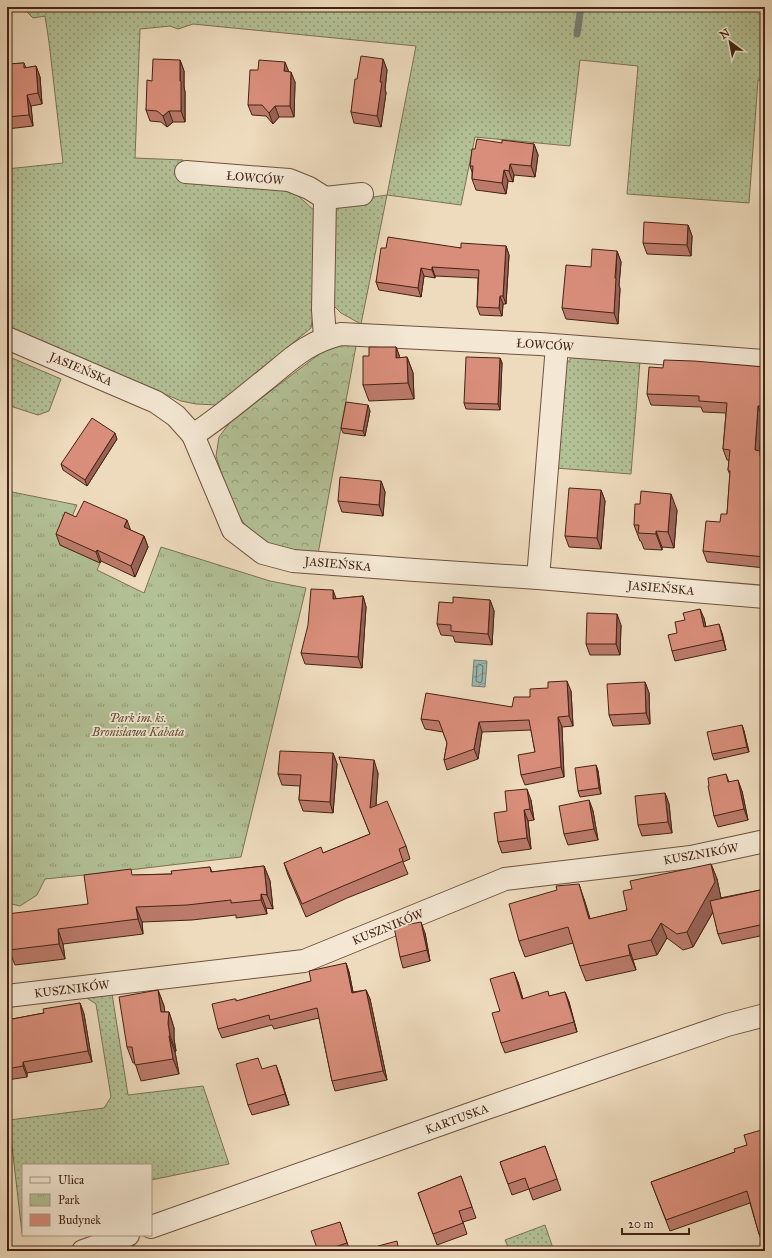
<svg xmlns="http://www.w3.org/2000/svg" width="772" height="1258" font-family="'IM FELL Great Primer',serif">
  <style>
    .grass { fill: url(#grass-dots); stroke: #7c7255 }
    .forest { fill: url(#forest-crowns); stroke: #7c7255 }
    .park { fill: url(#park-tufts); stroke: #7c7255 }
    .water { fill: url(#water-waves); stroke: #787e75 }
    .lines { fill: none; stroke-linecap: round; stroke-linejoin: round }
    .shore { stroke: #706e65; stroke-width: 1 }
    .stream { stroke: #787e75; stroke-width: 7 }
    .minor-casing { stroke: #6f513e; stroke-width: 24 }
    .tertiary-casing { stroke: #6f513e; stroke-width: 24 }
    .minor { stroke: #f4e8d4; stroke-width: 22 }
    .tertiary { stroke: #f4e8d4; stroke-width: 22 }
    .wall { fill: #bb7a6a; stroke: #452314 }
    .shaded-wall { fill: #986356; stroke: #452314 }
    .building { fill: #d98e7b; stroke: #452314 }
    .labels { text-anchor: middle; dominant-baseline: central; stroke-width: 3.5; stroke-linejoin: round; paint-order: stroke }
    .street-label { font-size: 12px; fill: #452314; stroke: #f4e8d4 }
    .park-label { font-size: 12px; font-style: italic; fill: #604a34; stroke: #f4e8d4 }
  </style>
  <defs>
    <pattern id="grass-dots" width="8" height="8" patternUnits="userSpaceOnUse"><rect width="8" height="8" fill="#b3c196"/><path d="M2 2h.1M6 6h.1" fill="none" stroke="#939c79" stroke-width="1.8" stroke-linecap="round"/></pattern>
    <pattern id="forest-crowns" width="20" height="18" patternUnits="userSpaceOnUse"><rect width="20" height="18" fill="#b3c196"/><path d="M2 6a3 3 0 1 1 6 0M12 15a3 3 0 1 1 6 0" fill="none" stroke="#939c79"/></pattern>
    <pattern id="park-tufts" width="24" height="20" patternUnits="userSpaceOnUse"><rect width="24" height="20" fill="#b3c196"/><path d="M3 7l-1-3M5 7V3M7 7l1-3M15 17l-1-3M17 17v-4M19 17l1-3" fill="none" stroke="#939c79"/></pattern>
    <pattern id="water-waves" width="16" height="10" patternUnits="userSpaceOnUse"><rect width="16" height="10" fill="#9abab6"/><path d="M0 5q4-4 8 0t8 0" fill="none" stroke="#7f9793"/></pattern>
  </defs>
  <rect width="100%" height="100%" fill="#eedbbd"/>
  <filter id="stains"><feTurbulence type="fractalNoise" baseFrequency=".005" numOctaves="4"/><feColorMatrix values="0 0 0 0 .2 0 0 0 0 .09 0 0 0 0 .02 0 0 0 .5 -.17"/></filter>
  <radialGradient id="worn" r=".72"><stop offset=".6" stop-color="#630" stop-opacity="0"/><stop offset="1" stop-color="#630" stop-opacity=".3"/></radialGradient>
  <g class="grass">
    <polygon points="7,7 765,7 765,80 758,80 749,203 627,194 638,66 580,60 570,146 475,137 461,205 387,195 361,324 341,313 328,300 332,210 346,201 387,195 416,46 193,24 178,29 170,26 140,29 135,158 183,160 182,178 279,189 296,194 317,213 314,309 311,328 217,405 196,404 181,401 7,326 7,169 63,163 49,42 45,16 33,18 26,11 7,10"/>
    <polygon points="7,356 61,379 49,411 38,415 7,405"/>
    <polygon points="572,357 640,361 631,474 556,468 563,368"/>
    <polygon points="112,994 128,1095 203,1086 229,1164 151,1180 151,1165 23,1165 22,1233 9,1120 104,1108 111,1097 96,1004 87,998"/>
    <polygon points="545,1225 554,1251 510,1251 505,1240"/>
  </g>
  <polygon class="forest" points="345,344 356,346 318,554 272,546 252,536 231,503 216,456 219,437 231,421 322,352"/>
  <path class="park" d="M7 491 77 505 60 545 100 563 97 570 144 593 161 547 270 581 306 588 241 857C175 864 110 873 45 879L37 895 20 906 7 903Z"/>
  <polygon class="water" points="474,660 487,661 485,687 472,686"/>
  <g class="lines">
    <polygon class="shore" points="479,664 483,666 482,681 480,683 476,681 477,666"/>
    <polyline class="stream" points="577,34 581,7"/>
    <defs>
      <g id="minor">
        <polyline points="186,172 289,180 309,188 325,198 323,310 325,337"/>
        <polyline points="325,198 362,194"/>
        <polyline points="7,338 156,402 176,416 193,435 233,530 263,553 293,561 415,570 538,578 765,597"/>
        <path d="M193 435C218 419 240 400 264 381 290 360 307 342 341 334L540 344 765 361"/>
        <polyline points="538,578 557,346"/>
        <polyline points="7,996 304,961 505,879 691,857 765,841"/>
      </g>
      <g id="tertiary">
        <polyline points="151,1227 484,1109 727,1025 765,1015"/>
        <polyline points="83,1251 128,1235"/>
      </g>
    </defs>
    <use href="#minor" class="minor-casing"/>
    <use href="#tertiary" class="tertiary-casing"/>
    <use href="#minor" class="minor"/>
    <use href="#tertiary" class="tertiary"/>
  </g>
  <g class="wall">
    <polygon points="383,59 387,70 385,89 386,93 381,127 354,123 351,112 357,79"/>
    <polygon points="180,60 184,71 184,87 185,92 185,122 173,122 167,127 161,122 150,121 146,110 152,81"/>
    <polygon points="24,63 26,68 36,66 40,77 42,104 31,106 33,126 7,129 7,64"/>
    <polygon points="288,71 295,82 294,117 279,117 273,124 266,116 252,115 248,105"/>
    <polygon points="502,143 534,144 538,155 535,177 514,175 513,182 508,181 506,194 476,190 472,179 472,172 470,166 475,149"/>
    <polygon points="688,225 692,236 691,256 647,254 643,243"/>
    <polygon points="506,246 509,255 506,304 503,304 502,316 480,315 477,307 478,278 435,276 435,278 424,276 421,297 379,290 376,282 386,248 461,248"/>
    <polygon points="617,251 621,262 619,285 620,289 618,324 566,319 562,308 591,267"/>
    <polygon points="396,347 400,358 407,357 413,373 414,399 369,401 363,385 369,356"/>
    <polygon points="500,358 502,363 500,410 466,409 464,403"/>
    <polygon points="765,367 765,417 762,416 760,451 762,456 765,456 765,568 707,562 703,551 720,522 727,514 730,475 728,470 729,460 727,460 723,449 726,413 703,412 701,407 651,405 647,394 663,368"/>
    <polygon points="370,411 365,436 343,433 341,428"/>
    <polygon points="117,439 87,486 63,470 61,464"/>
    <polygon points="381,481 385,492 383,516 342,512 338,501"/>
    <polygon points="601,490 605,501 601,549 569,547 565,536"/>
    <polygon points="677,510 674,548 662,547 662,550 644,549 641,541 640,541 634,525"/>
    <polygon points="76,517 130,530 144,536 148,547 135,577 101,561 100,563 60,545 56,534"/>
    <polygon points="363,596 366,607 362,668 305,664 301,653 337,599"/>
    <polygon points="490,600 494,611 492,645 455,642 453,636 441,635 437,624 453,603"/>
    <polygon points="704,618 706,627 722,633 726,650 675,661 672,651 677,633"/>
    <polygon points="621,625 620,655 590,655 586,644"/>
    <polygon points="645,682 649,693 650,724 613,726 609,715"/>
    <polygon points="571,691 573,726 562,727 564,777 525,785 521,775 535,752 531,730 482,732 478,759 447,770 444,760 447,743 443,732 425,729 421,719 512,707 530,697"/>
    <polygon points="742,725 744,731 749,752 714,760 712,754"/>
    <polygon points="333,753 337,764 333,813 303,811 299,800 300,786 282,785 278,774"/>
    <polygon points="339,757 378,773 376,805 406,846 410,859 403,862 408,874 347,898 306,917 288,875 284,863 323,853 370,834"/>
    <polygon points="596,765 598,771 601,794 580,797 578,791"/>
    <polygon points="726,774 729,782 742,791 748,820 718,827 714,816 709,786"/>
    <polygon points="665,793 669,804 672,833 642,836 638,825"/>
    <polygon points="531,800 534,820 528,821 531,849 502,853 498,842 507,811"/>
    <polygon points="589,800 593,811 598,840 568,845 564,834"/>
    <polygon points="711,864 717,879 721,898 720,898 765,889 765,935 722,944 718,934 713,912 693,947 683,950 667,938 657,955 633,960 636,970 586,981 580,966 573,943 525,957 519,941 584,899 590,919 627,910 632,889"/>
    <polygon points="264,866 270,881 273,909 266,908 267,914 236,918 236,915 192,920 142,922 143,934 63,944 65,959 15,965 9,950 88,904 134,875 172,874 210,867 212,872"/>
    <polygon points="425,933 430,961 403,968 400,957"/>
    <polygon points="346,963 349,972 353,992 366,990 370,999 387,1080 335,1091 332,1081 319,1018 274,1029 272,1025 222,1038 218,1029 237,1001 311,981"/>
    <polygon points="518,982 523,999 550,996 565,992 569,1002 577,1032 505,1053 501,1043 500,1011"/>
    <polygon points="158,990 164,1006 164,1012 169,1012 174,1028 174,1039 176,1051 175,1052 179,1074 141,1081 135,1063 133,1063 127,1047"/>
    <polygon points="80,1003 84,1014 92,1062 27,1073 27,1077 7,1080 7,1020 44,1013"/>
    <polygon points="262,1069 280,1076 289,1105 252,1115 248,1105"/>
    <polygon points="765,1129 765,1244 763,1245 759,1234 750,1203 670,1231 651,1182 735,1152 747,1145"/>
    <polygon points="545,1146 561,1190 533,1200 529,1189 512,1195 500,1162"/>
    <polygon points="461,1176 476,1218 463,1222 467,1234 437,1245 418,1193"/>
    <polygon points="340,1222 350,1251 318,1251"/>
  </g>
  <g class="shaded-wall">
    <polygon points="383,59 387,70 385,89 386,93 381,127 377,116 380,82"/>
    <polygon points="180,60 184,71 184,87 185,92 185,122 181,111 180,81"/>
    <polygon points="285,62 289,72 284,71"/>
    <polygon points="36,66 40,77 42,104 38,93"/>
    <polygon points="291,72 295,82 294,117 290,106"/>
    <polygon points="27,95 31,106 33,126 29,115"/>
    <polygon points="275,106 279,117 273,124 269,113"/>
    <polygon points="169,111 173,122 167,127 163,116"/>
    <polygon points="534,144 538,155 535,177 531,166"/>
    <polygon points="510,164 514,175 513,182 509,171"/>
    <polygon points="504,170 508,181 506,194 502,183"/>
    <polygon points="688,225 692,236 691,256 687,245"/>
    <polygon points="506,246 509,255 506,304 503,296"/>
    <polygon points="617,251 621,262 619,285 620,289 618,324 614,313"/>
    <polygon points="432,267 435,276 435,278 432,270"/>
    <polygon points="421,268 424,276 421,297 418,288"/>
    <polygon points="500,296 503,304 502,316 499,308"/>
    <polygon points="396,347 402,363 396,358"/>
    <polygon points="407,357 413,373 414,399 408,383"/>
    <polygon points="500,358 502,363 500,410 498,404"/>
    <polygon points="368,405 370,411 365,436 363,431"/>
    <polygon points="758,406 762,416 759,461 755,450"/>
    <polygon points="115,433 117,439 87,486 85,480"/>
    <polygon points="381,481 385,492 383,516 379,505"/>
    <polygon points="601,490 605,501 601,549 597,538"/>
    <polygon points="671,494 677,510 674,548 668,532"/>
    <polygon points="127,520 131,531 124,527"/>
    <polygon points="656,531 662,547 662,550 656,534"/>
    <polygon points="144,536 148,547 135,577 131,566"/>
    <polygon points="97,550 101,561 100,563 96,552"/>
    <polygon points="333,590 337,601 333,599"/>
    <polygon points="363,596 366,607 362,668 358,657"/>
    <polygon points="490,600 494,611 492,645 488,634"/>
    <polygon points="700,609 704,618 708,637 704,627"/>
    <polygon points="617,614 621,625 620,655 616,644"/>
    <polygon points="719,624 722,633 726,650 723,640"/>
    <polygon points="567,681 571,691 573,726 569,716"/>
    <polygon points="645,682 649,693 650,724 646,713"/>
    <polygon points="558,717 562,727 564,777 561,767"/>
    <polygon points="479,722 482,732 478,759 474,749"/>
    <polygon points="742,725 744,731 749,752 747,747"/>
    <polygon points="333,753 337,764 333,813 330,802"/>
    <polygon points="374,760 378,773 375,820 370,808"/>
    <polygon points="596,765 598,771 601,794 599,788"/>
    <polygon points="738,780 742,791 748,820 744,809"/>
    <polygon points="527,789 531,800 534,820 530,809"/>
    <polygon points="665,793 669,804 672,833 668,822"/>
    <polygon points="589,800 593,811 598,840 594,829"/>
    <polygon points="524,810 528,821 531,849 527,838"/>
    <polygon points="711,864 717,879 721,898 693,947 687,932"/>
    <polygon points="264,866 270,881 273,909 267,895"/>
    <polygon points="579,884 584,899 595,934 589,919"/>
    <polygon points="261,894 266,908 267,914 261,900"/>
    <polygon points="136,907 142,922 143,934 138,919"/>
    <polygon points="421,922 425,933 430,961 427,950"/>
    <polygon points="661,923 667,938 657,955 651,940"/>
    <polygon points="58,929 63,944 65,959 59,944"/>
    <polygon points="628,945 633,960 636,970 630,955"/>
    <polygon points="346,963 349,972 355,1002 352,993"/>
    <polygon points="514,972 518,982 526,1010 522,999"/>
    <polygon points="158,990 164,1006 167,1027 161,1012"/>
    <polygon points="366,990 370,999 387,1080 383,1071"/>
    <polygon points="565,992 569,1002 577,1032"/>
    <polygon points="80,1003 84,1014 92,1062 88,1051"/>
    <polygon points="169,1012 174,1028 174,1039 176,1051 170,1036 168,1023"/>
    <polygon points="169,1036 175,1052 179,1074 173,1059"/>
    <polygon points="23,1062 27,1073 27,1077 23,1066"/>
    <polygon points="276,1065 280,1076 289,1105 285,1094"/>
  </g>
  <g class="building">
    <polygon points="361,56 383,59 380,82 382,82 377,116 351,112 355,79 357,79"/>
    <polygon points="153,59 180,60 180,81 181,81 181,111 169,111 163,116 157,111 146,110 147,80 152,81"/>
    <polygon points="259,60 285,62 284,71 291,72 290,106 275,106 269,113 262,105 248,105 250,70 258,70"/>
    <polygon points="24,63 24,68 36,66 38,93 27,95 29,115 7,117 7,64"/>
    <polygon points="477,139 502,143 502,140 534,144 531,166 510,164 509,171 504,170 502,183 472,179 473,166 470,166 472,149 475,149"/>
    <polygon points="644,222 688,225 687,245 643,243"/>
    <polygon points="388,237 461,248 461,243 506,246 503,296 500,296 499,308 477,307 479,270 432,267 432,270 421,268 418,288 376,282 381,248 386,248"/>
    <polygon points="592,249 617,251 615,278 616,278 614,313 562,308 566,265 591,267"/>
    <polygon points="369,347 396,347 396,358 407,357 408,383 363,385 363,356 369,356"/>
    <polygon points="466,357 500,358 498,404 464,403"/>
    <polygon points="664,360 694,361 765,367 765,406 758,406 755,450 760,451 760,456 765,456 765,557 703,551 706,521 720,522 721,514 727,514 730,471 728,470 730,450 723,449 727,403 699,401 699,396 647,394 649,367 663,368"/>
    <polygon points="346,402 368,405 363,431 341,428"/>
    <polygon points="92,418 115,433 85,480 61,464"/>
    <polygon points="340,477 381,481 379,505 338,501"/>
    <polygon points="569,488 601,490 597,538 565,536"/>
    <polygon points="641,491 671,494 668,532 656,531 656,534 638,533 639,525 634,525 635,504 640,504"/>
    <polygon points="84,501 127,520 124,527 144,536 131,566 97,550 96,552 56,534 65,512 76,517"/>
    <polygon points="311,589 333,590 333,599 363,596 358,657 301,653 308,625"/>
    <polygon points="453,597 490,600 488,634 451,631 451,625 437,624 439,602 453,603"/>
    <polygon points="700,609 704,627 719,624 723,640 672,651 668,635 677,633 675,622 685,620 683,613"/>
    <polygon points="587,613 617,614 616,644 586,644"/>
    <polygon points="567,681 569,716 558,717 561,767 521,775 518,755 535,752 529,720 479,722 474,749 444,760 447,743 439,721 421,719 426,693 512,707 514,697 530,697 530,689 548,688 548,682"/>
    <polygon points="645,682 646,713 609,715 607,684"/>
    <polygon points="742,725 747,747 712,754 707,732"/>
    <polygon points="280,751 333,753 330,802 299,800 301,775 278,774"/>
    <polygon points="339,757 374,760 370,808 387,801 406,846 399,849 403,861 343,886 302,904 284,863 321,847 323,853 370,834"/>
    <polygon points="596,765 599,788 578,791 575,768"/>
    <polygon points="726,774 728,782 738,780 744,809 714,816 708,786 709,786 708,778"/>
    <polygon points="527,789 530,809 524,810 527,838 498,842 494,813 507,811 505,791"/>
    <polygon points="665,793 668,822 638,825 635,796"/>
    <polygon points="589,800 594,829 564,834 559,806"/>
    <polygon points="711,864 715,882 687,932 677,934 661,923 651,940 628,945 630,955 580,966 568,927 519,941 509,904 557,890 556,886 579,884 589,919 627,910 623,891 632,889 630,881"/>
    <polygon points="264,866 267,895 261,894 261,900 231,903 231,900 187,905 136,907 138,919 58,929 59,944 9,950 7,932 7,914 88,904 84,875 131,869 132,875 172,874 171,871 210,867 211,872"/>
    <polygon points="765,889 765,924 718,934 710,901"/>
    <polygon points="421,922 427,950 400,957 394,927"/>
    <polygon points="346,963 352,993 366,990 383,1071 332,1081 317,1008 270,1020 269,1015 218,1029 212,1004 234,999 236,999 236,1001 311,981 309,971"/>
    <polygon points="514,972 522,999 548,991 549,996 565,992 574,1022 501,1043 492,1013 500,1011 490,979"/>
    <polygon points="158,990 161,1012 169,1012 168,1023 170,1036 169,1036 173,1059 135,1065 132,1047 127,1047 119,997"/>
    <polygon points="80,1003 88,1051 23,1062 23,1066 7,1069 7,1020 44,1013 43,1009"/>
    <polygon points="258,1058 262,1069 276,1065 285,1094 248,1105 236,1064"/>
    <polygon points="765,1129 765,1232 759,1234 747,1191 666,1220 651,1182 735,1152 734,1149 747,1145 744,1135"/>
    <polygon points="545,1146 557,1179 529,1189 525,1178 508,1184 500,1162"/>
    <polygon points="461,1176 472,1207 459,1211 463,1223 433,1234 418,1193"/>
    <polygon points="340,1222 347,1243 322,1251 318,1251 311,1231"/>
    <polygon points="397,1241 399,1251 379,1251 378,1246"/>
  </g>
  <g class="labels">
    <g class="street-label">
      <text transform="translate(255 178) rotate(5)">ŁOWCÓW</text>
      <text transform="translate(545 345) rotate(4)">ŁOWCÓW</text>
      <text transform="translate(81 369) rotate(23)">JASIEŃSKA</text>
      <text transform="translate(338 564) rotate(5)">JASIEŃSKA</text>
      <text transform="translate(661 588) rotate(5)">JASIEŃSKA</text>
      <text transform="translate(701 854) rotate(-10)">KUSZNIKÓW</text>
      <text transform="translate(388 927) rotate(-22)">KUSZNIKÓW</text>
      <text transform="translate(72 989) rotate(-7)">KUSZNIKÓW</text>
      <text transform="translate(457 1119) rotate(-20)">KARTUSKA</text>
    </g>
    <g class="park-label">
      <text x="138" y="718">Park im. ks.<tspan x="138" dy="14">Bronisława Kabata</tspan></text>
    </g>
  </g>
  <rect width="772" height="1258" fill="none" stroke="#eedbbd" stroke-width="24"/>
  <rect x="8" y="8" width="756" height="1242" fill="none" stroke="#452314" stroke-width="2"/>
  <rect x="12" y="12" width="748" height="1234" fill="none" stroke="#452314"/>
  <rect x="22" y="1164" width="130" height="72" fill="#f4e8d4" stroke="#ae9987"/>
  <rect x="30" y="1177" width="20" height="6" fill="#f4e8d4" stroke="#ae9987"/>
  <text x="58" y="1184" font-size="12" fill="#452314">Ulica</text>
  <rect x="30" y="1194" width="20" height="12" fill="url(#park-tufts)" stroke="#ae9987"/>
  <text x="58" y="1204" font-size="12" fill="#452314">Park</text>
  <rect x="30" y="1214" width="20" height="12" fill="#d98e7b" stroke="#ae9987"/>
  <text x="58" y="1224" font-size="12" fill="#452314">Budynek</text>
  <g transform="translate(730 42) rotate(328)" stroke="#f4e8d4" stroke-width="3" paint-order="stroke">
  <path d="M0-3L7 15L0 10L-7 15Z" fill="#452314"/>
  <text y="-6" font-size="11" font-weight="bold" text-anchor="middle" fill="#452314">N</text>
  </g>
  <path d="M622 1228v6h67v-6" fill="none" stroke="#452314" stroke-width="2"/>
  <text x="628" y="1228" font-size="12" fill="#452314" stroke="#f4e8d4" stroke-width="3" paint-order="stroke">20 m</text>
  <rect width="100%" height="100%" filter="url(#stains)"/>
  <rect width="100%" height="100%" fill="url(#worn)"/>
</svg>
